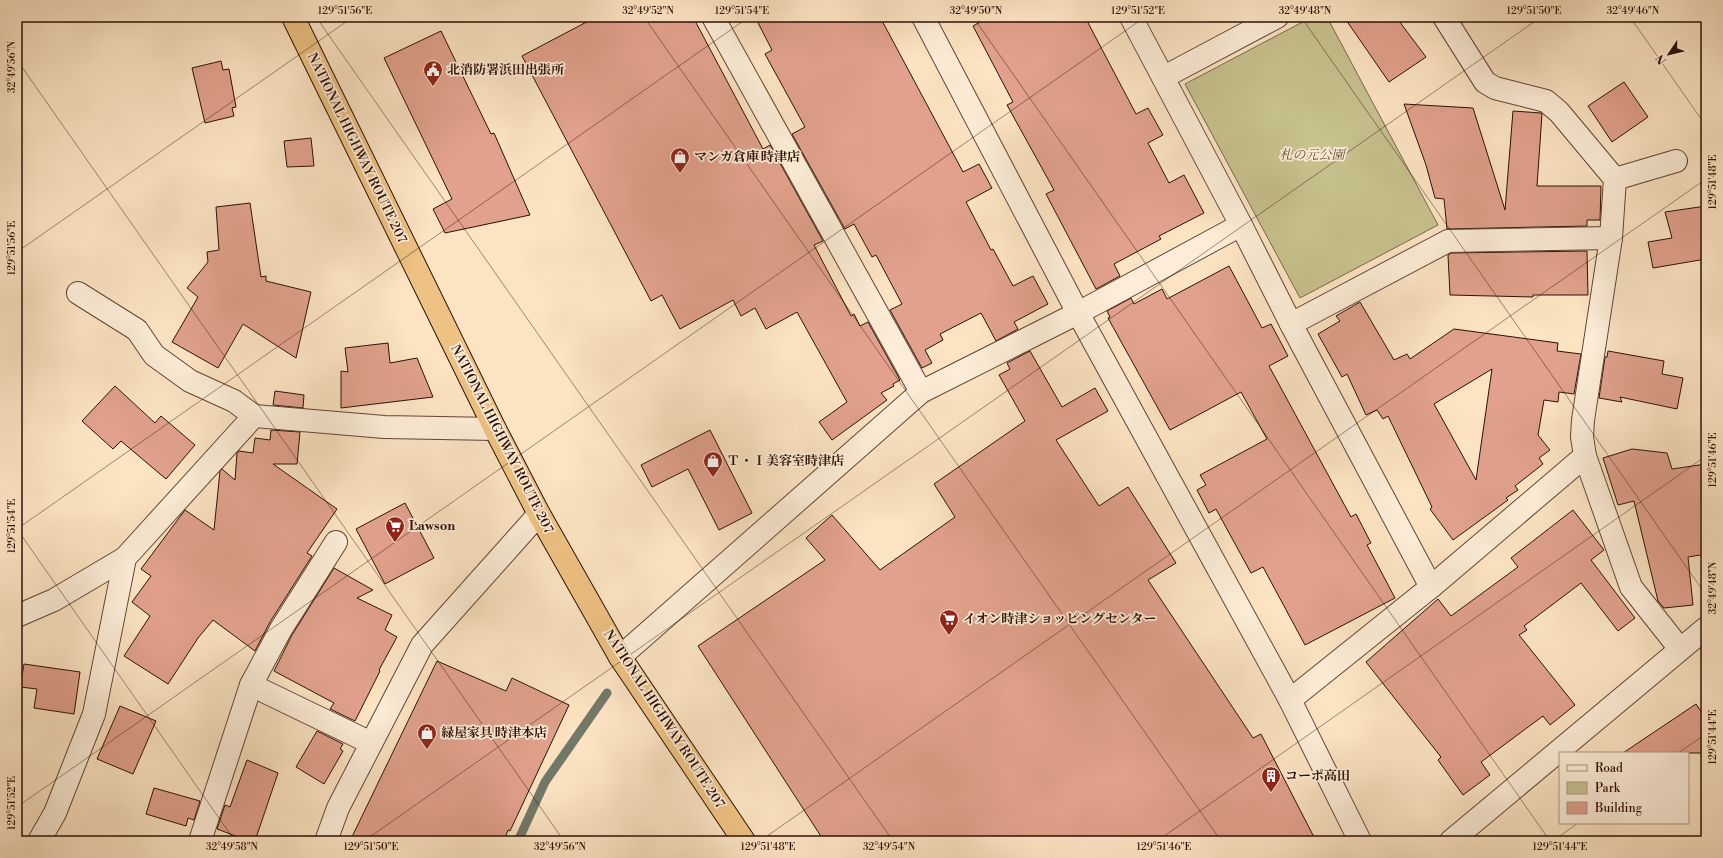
<svg xmlns="http://www.w3.org/2000/svg" width="1723" height="858" font-family="'Libre Bodoni','Noto Serif JP',serif">
  <style>
    .green { fill: #c7c28e; stroke: #7a6949 }
    .lines { fill: none; stroke-linecap: round; stroke-linejoin: round }
    .stream { stroke: #727969; stroke-width: 9 }
    .building { fill: #e1a18c; stroke: #2d1004; fill-rule: evenodd }
    .minor-casing { stroke: #614534; stroke-width: 24 }
    .highway-casing { stroke: #2d1004; stroke-width: 24 }
    .minor { stroke: #fdedd8; stroke-width: 22 }
    .highway { stroke: #eec282; stroke-width: 22 }
    .ticks { fill: none; stroke: #2d1004; stroke-width: 1; stroke-opacity: 0.45 }
    .labels { text-anchor: middle; dominant-baseline: central; stroke-width: 3.5; stroke-linejoin: round; paint-order: stroke }
    .poi-label { font-size: 13px; font-weight: bold; fill: #2d1004; stroke: #fdedd8; text-anchor: start }
    .street-label { font-size: 13px; fill: #2d1004; stroke: #fdedd8 }
    .park-label { font-size: 13px; font-style: italic; fill: #634e34; stroke: #fdedd8 }
    .neatline { fill: none; stroke: #2d1004; stroke-width: 1.5 }
    .ticks-label { font-size: 10px; text-anchor: middle; fill: #2d1004 }
  </style>
  <rect width="100%" height="100%" fill="#fce4c3"/>
  <filter id="stains"><feTurbulence type="fractalNoise" baseFrequency=".005" numOctaves="4"/><feColorMatrix values="0 0 0 0 .2 0 0 0 0 .09 0 0 0 0 .02 0 0 0 .5 -.17"/></filter>
  <radialGradient id="worn" r=".72"><stop offset=".6" stop-color="#630" stop-opacity="0"/><stop offset="1" stop-color="#630" stop-opacity=".3"/></radialGradient>
  <polygon class="green" points="1312,17 1327,17 1438,225 1300,298 1185,84"/>
  <g class="lines">
    <polyline class="stream" points="518,841 545,782 607,693"/>
  </g>
  <g class="building">
    <polygon points="596,17 693,17 763,149 770,145 823,241 814,245 851,316 854,314 860,326 868,322 900,380 893,384 894,386 881,393 887,400 832,440 819,422 847,402 797,312 766,329 755,308 741,316 733,300 680,329 662,295 651,301 522,56"/>
    <polygon points="755,17 880,17 963,172 979,164 992,188 966,202 991,250 993,249 1013,286 1033,276 1048,304 1014,322 1018,329 996,341 981,313 940,334 943,340 925,350 932,363 922,368 890,310 902,304 876,255 872,257 854,224 845,229 792,134 805,127 765,54 772,50"/>
    <polygon points="989,17 1085,17 1136,114 1148,108 1163,135 1148,143 1169,183 1184,175 1204,213 1159,236 1161,239 1114,264 1120,276 1096,289 1046,194 1054,190 1007,105 1013,102 973,26"/>
    <polygon points="1344,17 1396,17 1426,57 1389,82"/>
    <polygon points="441,31 491,134 494,133 530,215 445,233 433,209 452,199 384,58"/>
    <polygon points="221,61 223,70 229,69 236,107 232,108 234,116 205,123 192,68"/>
    <polygon points="1624,82 1648,117 1612,142 1588,106"/>
    <polygon points="1404,104 1473,108 1505,210 1513,111 1541,113 1542,114 1537,186 1601,186 1600,220 1587,220 1587,226 1447,229 1444,199 1435,198 1426,165"/>
    <polygon points="311,138 314,166 287,167 284,141"/>
    <polygon points="250,203 261,277 266,276 266,281 311,292 296,358 243,324 218,368 172,342 198,297 187,288 208,262 207,252 219,250 216,207"/>
    <polygon points="1706,206 1706,259 1653,268 1648,242 1672,238 1665,212"/>
    <polygon points="1587,251 1588,295 1533,295 1533,297 1450,295 1448,255 1451,253"/>
    <polygon points="1229,266 1262,328 1271,324 1288,356 1269,366 1351,517 1356,514 1371,543 1367,545 1395,598 1305,645 1263,567 1251,573 1216,509 1209,513 1197,490 1206,485 1200,475 1267,439 1241,392 1170,430 1108,318 1110,317 1107,311 1131,298 1134,304 1162,289 1167,299"/>
    <path d="M1360 302 1394 360 1407 354 1410 359 1454 329 1558 343 1557 351 1581 354 1574 394 1559 392 1558 402 1544 400 1538 435 1550 450 1539 458 1543 464 1515 486 1518 490 1506 498 1508 500 1453 540 1430 509 1432 507 1388 416 1383 419 1377 410 1366 415 1347 374 1342 377 1318 334 1340 321 1336 316ZM1492 369 1476 480 1434 404Z"/>
    <polygon points="388,343 390,363 417,358 433,397 341,408 341,371 348,372 345,348"/>
    <polygon points="1030,351 1062,407 1095,388 1108,411 1056,440 1099,506 1128,487 1176,563 1148,580 1253,738 1261,734 1316,841 824,841 698,646 825,560 806,538 832,515 880,570 955,517 934,484 1025,421 999,375 1010,369 1007,363"/>
    <polygon points="1608,351 1664,361 1662,374 1683,378 1677,409 1620,397 1622,402 1599,398 1605,357 1607,357"/>
    <polygon points="115,386 155,423 161,416 195,445 166,479 121,441 113,449 82,421"/>
    <polygon points="275,391 304,395 303,408 273,405"/>
    <polygon points="271,430 300,432 297,464 273,464 337,509 307,553 312,556 270,622 255,651 213,620 198,638 168,684 124,656 150,616 132,602 151,576 141,569 185,510 214,530 220,471 222,469 235,480 237,453 239,451 253,453 255,438 270,440"/>
    <polygon points="710,430 752,513 719,530 688,469 652,487 641,465"/>
    <polygon points="1632,449 1667,453 1672,469 1706,464 1706,554 1688,557 1693,605 1664,608 1658,601 1634,501 1618,505 1603,458"/>
    <polygon points="405,503 434,558 385,584 356,529"/>
    <polygon points="1573,510 1604,550 1591,560 1635,618 1618,631 1581,583 1524,626 1527,630 1519,635 1575,705 1550,725 1543,716 1481,762 1490,775 1463,795 1438,760 1441,757 1366,662 1438,599 1451,616 1518,567 1511,558"/>
    <polygon points="334,568 373,590 357,598 392,615 385,630 397,637 379,670 380,671 355,721 330,709 334,703 274,671 292,635"/>
    <polygon points="437,661 506,691 512,678 569,705 510,831 508,830 504,841 350,841"/>
    <polygon points="24,664 80,672 74,714 34,708 37,689 20,687"/>
    <polygon points="1696,704 1706,719 1706,753 1623,753"/>
    <polygon points="120,706 156,721 133,774 97,759"/>
    <polygon points="317,731 343,744 340,749 343,751 324,784 296,767"/>
    <polygon points="247,760 278,773 255,841 249,841 217,829 225,805 230,807"/>
    <polygon points="154,788 200,801 194,820 188,818 186,826 146,814"/>
  </g>
  <g class="lines">
    <defs>
      <g id="minor">
        <polyline points="713,17 921,392"/>
        <polyline points="923,17 1078,313 1290,700 1360,841"/>
        <polyline points="1131,17 1241,225 1291,324 1431,587"/>
        <polyline points="1444,17 1485,82 1495,88 1546,101 1559,112 1615,179 1611,238 1583,420 1582,437 1585,456 1631,587 1680,649"/>
        <polyline points="1164,77 1277,17"/>
        <polyline points="1615,179 1676,161"/>
        <polyline points="78,293 137,330 154,355 190,381 234,401 254,416"/>
        <polyline points="1291,324 1448,241 1611,238"/>
        <polyline points="17,616 54,600 125,558"/>
        <polyline points="620,657 921,392 1078,313 1241,225"/>
        <polyline points="251,685 281,629 336,542"/>
        <polyline points="1290,700 1431,587 1585,456"/>
        <polyline points="39,841 55,813 94,714 125,558 254,416 384,427 495,429"/>
        <polyline points="200,841 251,685 371,743"/>
        <polyline points="326,841 338,808 422,645 539,514"/>
        <polyline points="1451,841 1706,628"/>
      </g>
      <polyline id="highway" points="293,17 495,429 539,514 620,657 744,841"/>
    </defs>
    <use href="#minor" class="minor-casing"/>
    <use href="#highway" class="highway-casing"/>
    <use href="#minor" class="minor"/>
    <use href="#highway" class="highway"/>
  </g>
  <path class="ticks" d="M316 17 893 841M644 17 1221 841M973 17 1550 841M1301 17 1706 595M1630 17 1706 126M17 60 564 841M17 252 353 17M17 529 749 17M17 529 235 841M1678 753 1706 734M17 807 1145 17M364 841 1541 17M760 841 1706 179M1157 841 1706 456M1553 841 1578 823"/>
  <defs>
    <symbol id="civic-pin" viewBox="-11 -11 22 30"><path d="M0 17L-7.5 6A9.5 9.5 0 1 1 7.5 6Z" fill="#8f2418" stroke="#fdedd8"/><path d="M-.6-6.5H3V-4.5H.6V-3L4-1V1h2V6H-6V1h2V-1L-.6-3ZM-1.2 2.5V6h2.4V2.5Z" fill="#fff"/></symbol>
    <symbol id="shop-pin" viewBox="-11 -11 22 30"><path d="M0 17L-7.5 6A9.5 9.5 0 1 1 7.5 6Z" fill="#8f2418" stroke="#fdedd8"/><path d="M-5-2.5h2.3a2.7 3.5 0 0 1 5.4 0H5L5.5 6h-11ZM-1.5-2.5h3a1.5 2.3 0 0 0-3 0Z" fill="#fff"/></symbol>
    <symbol id="supermarket-pin" viewBox="-11 -11 22 30"><path d="M0 17L-7.5 6A9.5 9.5 0 1 1 7.5 6Z" fill="#8f2418" stroke="#fdedd8"/><path d="M-6-5.5h2.5l.6 2H6L4.5 2H-2.5L-4.4-4H-6ZM-1.5 3.2a1.3 1.3 0 1 0 .1 0ZM3 3.2a1.3 1.3 0 1 0 .1 0Z" fill="#fff"/></symbol>
    <symbol id="building-pin" viewBox="-11 -11 22 30"><path d="M0 17L-7.5 6A9.5 9.5 0 1 1 7.5 6Z" fill="#8f2418" stroke="#fdedd8"/><path d="M-4-6H4V6H1V3H-1V6H-4ZM-2.5-4.3h1.7v1.8h-1.7ZM.8-4.3h1.7v1.8H.8ZM-2.5-1h1.7V.8h-1.7ZM.8-1h1.7V.8H.8Z" fill="#fff"/></symbol>
  </defs>
  <g fill-rule="evenodd">
    <use href="#civic-pin" x="422" y="59" width="22" height="30"/>
    <use href="#shop-pin" x="669" y="146" width="22" height="30"/>
    <use href="#shop-pin" x="702" y="450" width="22" height="30"/>
    <use href="#supermarket-pin" x="384" y="515" width="22" height="30"/>
    <use href="#supermarket-pin" x="938" y="608" width="22" height="30"/>
    <use href="#shop-pin" x="416" y="722" width="22" height="30"/>
    <use href="#building-pin" x="1260" y="765" width="22" height="30"/>
  </g>
  <g class="labels">
    <g class="poi-label">
      <text x="447" y="70">北消防署浜田出張所</text>
      <text x="694" y="157">マンガ倉庫 時津店</text>
      <text x="727" y="461">Ｔ・Ｉ美容室時津店</text>
      <text x="409" y="526">Lawson</text>
      <text x="963" y="619">イオン時津ショッピングセンター</text>
      <text x="441" y="733">緑屋家具 時津本店</text>
      <text x="1285" y="776">コーポ高田</text>
    </g>
    <g class="street-label">
      <text transform="translate(357 148) rotate(64)">NATIONAL HIGHWAY ROUTE 207</text>
      <text transform="translate(502 439) rotate(63)">NATIONAL HIGHWAY ROUTE 207</text>
      <text transform="translate(664 719) rotate(57)">NATIONAL HIGHWAY ROUTE 207</text>
    </g>
    <g class="park-label">
      <text x="1312" y="155">札の元公園</text>
    </g>
  </g>
  <rect width="1723" height="858" fill="none" stroke="#fce4c3" stroke-width="44"/>
  <rect x="1559" y="752" width="130" height="72" fill="#fdedd8" stroke="#aa9583"/>
  <rect x="1567" y="765" width="20" height="6" fill="#fdedd8" stroke="#aa9583"/>
  <text x="1595" y="772" font-size="12" fill="#2d1004">Road</text>
  <rect x="1567" y="782" width="20" height="12" fill="#c7c28e" stroke="#aa9583"/>
  <text x="1595" y="792" font-size="12" fill="#2d1004">Park</text>
  <rect x="1567" y="802" width="20" height="12" fill="#e1a18c" stroke="#aa9583"/>
  <text x="1595" y="812" font-size="12" fill="#2d1004">Building</text>
  <g transform="translate(1669 54) rotate(235)" stroke="#fdedd8" stroke-width="3" paint-order="stroke">
  <path d="M0-3L7 15L0 10L-7 15Z" fill="#2d1004"/>
  <text y="-6" font-size="11" font-weight="bold" text-anchor="middle" fill="#2d1004">N</text>
  </g>
  <rect x="22" y="22" width="1679" height="814" class="neatline"/>
  <g class="ticks-label">
    <text x="345" y="14">129°51'56"E</text>
    <text x="648" y="14">32°49'52"N</text>
    <text x="742" y="14">129°51'54"E</text>
    <text x="976" y="14">32°49'50"N</text>
    <text x="1138" y="14">129°51'52"E</text>
    <text x="1305" y="14">32°49'48"N</text>
    <text x="1534" y="14">129°51'50"E</text>
    <text x="1633" y="14">32°49'46"N</text>
    <text transform="translate(11 67) rotate(-90)" y="4">32°49'56"N</text>
    <text transform="translate(1712 182) rotate(-90)" y="4">129°51'48"E</text>
    <text transform="translate(11 248) rotate(-90)" y="4">129°51'56"E</text>
    <text transform="translate(1712 460) rotate(-90)" y="4">129°51'46"E</text>
    <text transform="translate(11 526) rotate(-90)" y="4">129°51'54"E</text>
    <text transform="translate(1712 588) rotate(-90)" y="4">32°49'48"N</text>
    <text transform="translate(1712 737) rotate(-90)" y="4">129°51'44"E</text>
    <text transform="translate(11 803) rotate(-90)" y="4">129°51'52"E</text>
    <text x="232" y="850">32°49'58"N</text>
    <text x="371" y="850">129°51'50"E</text>
    <text x="560" y="850">32°49'56"N</text>
    <text x="768" y="850">129°51'48"E</text>
    <text x="889" y="850">32°49'54"N</text>
    <text x="1164" y="850">129°51'46"E</text>
    <text x="1560" y="850">129°51'44"E</text>
  </g>
  <rect width="100%" height="100%" filter="url(#stains)"/>
  <rect width="100%" height="100%" fill="url(#worn)"/>
</svg>
